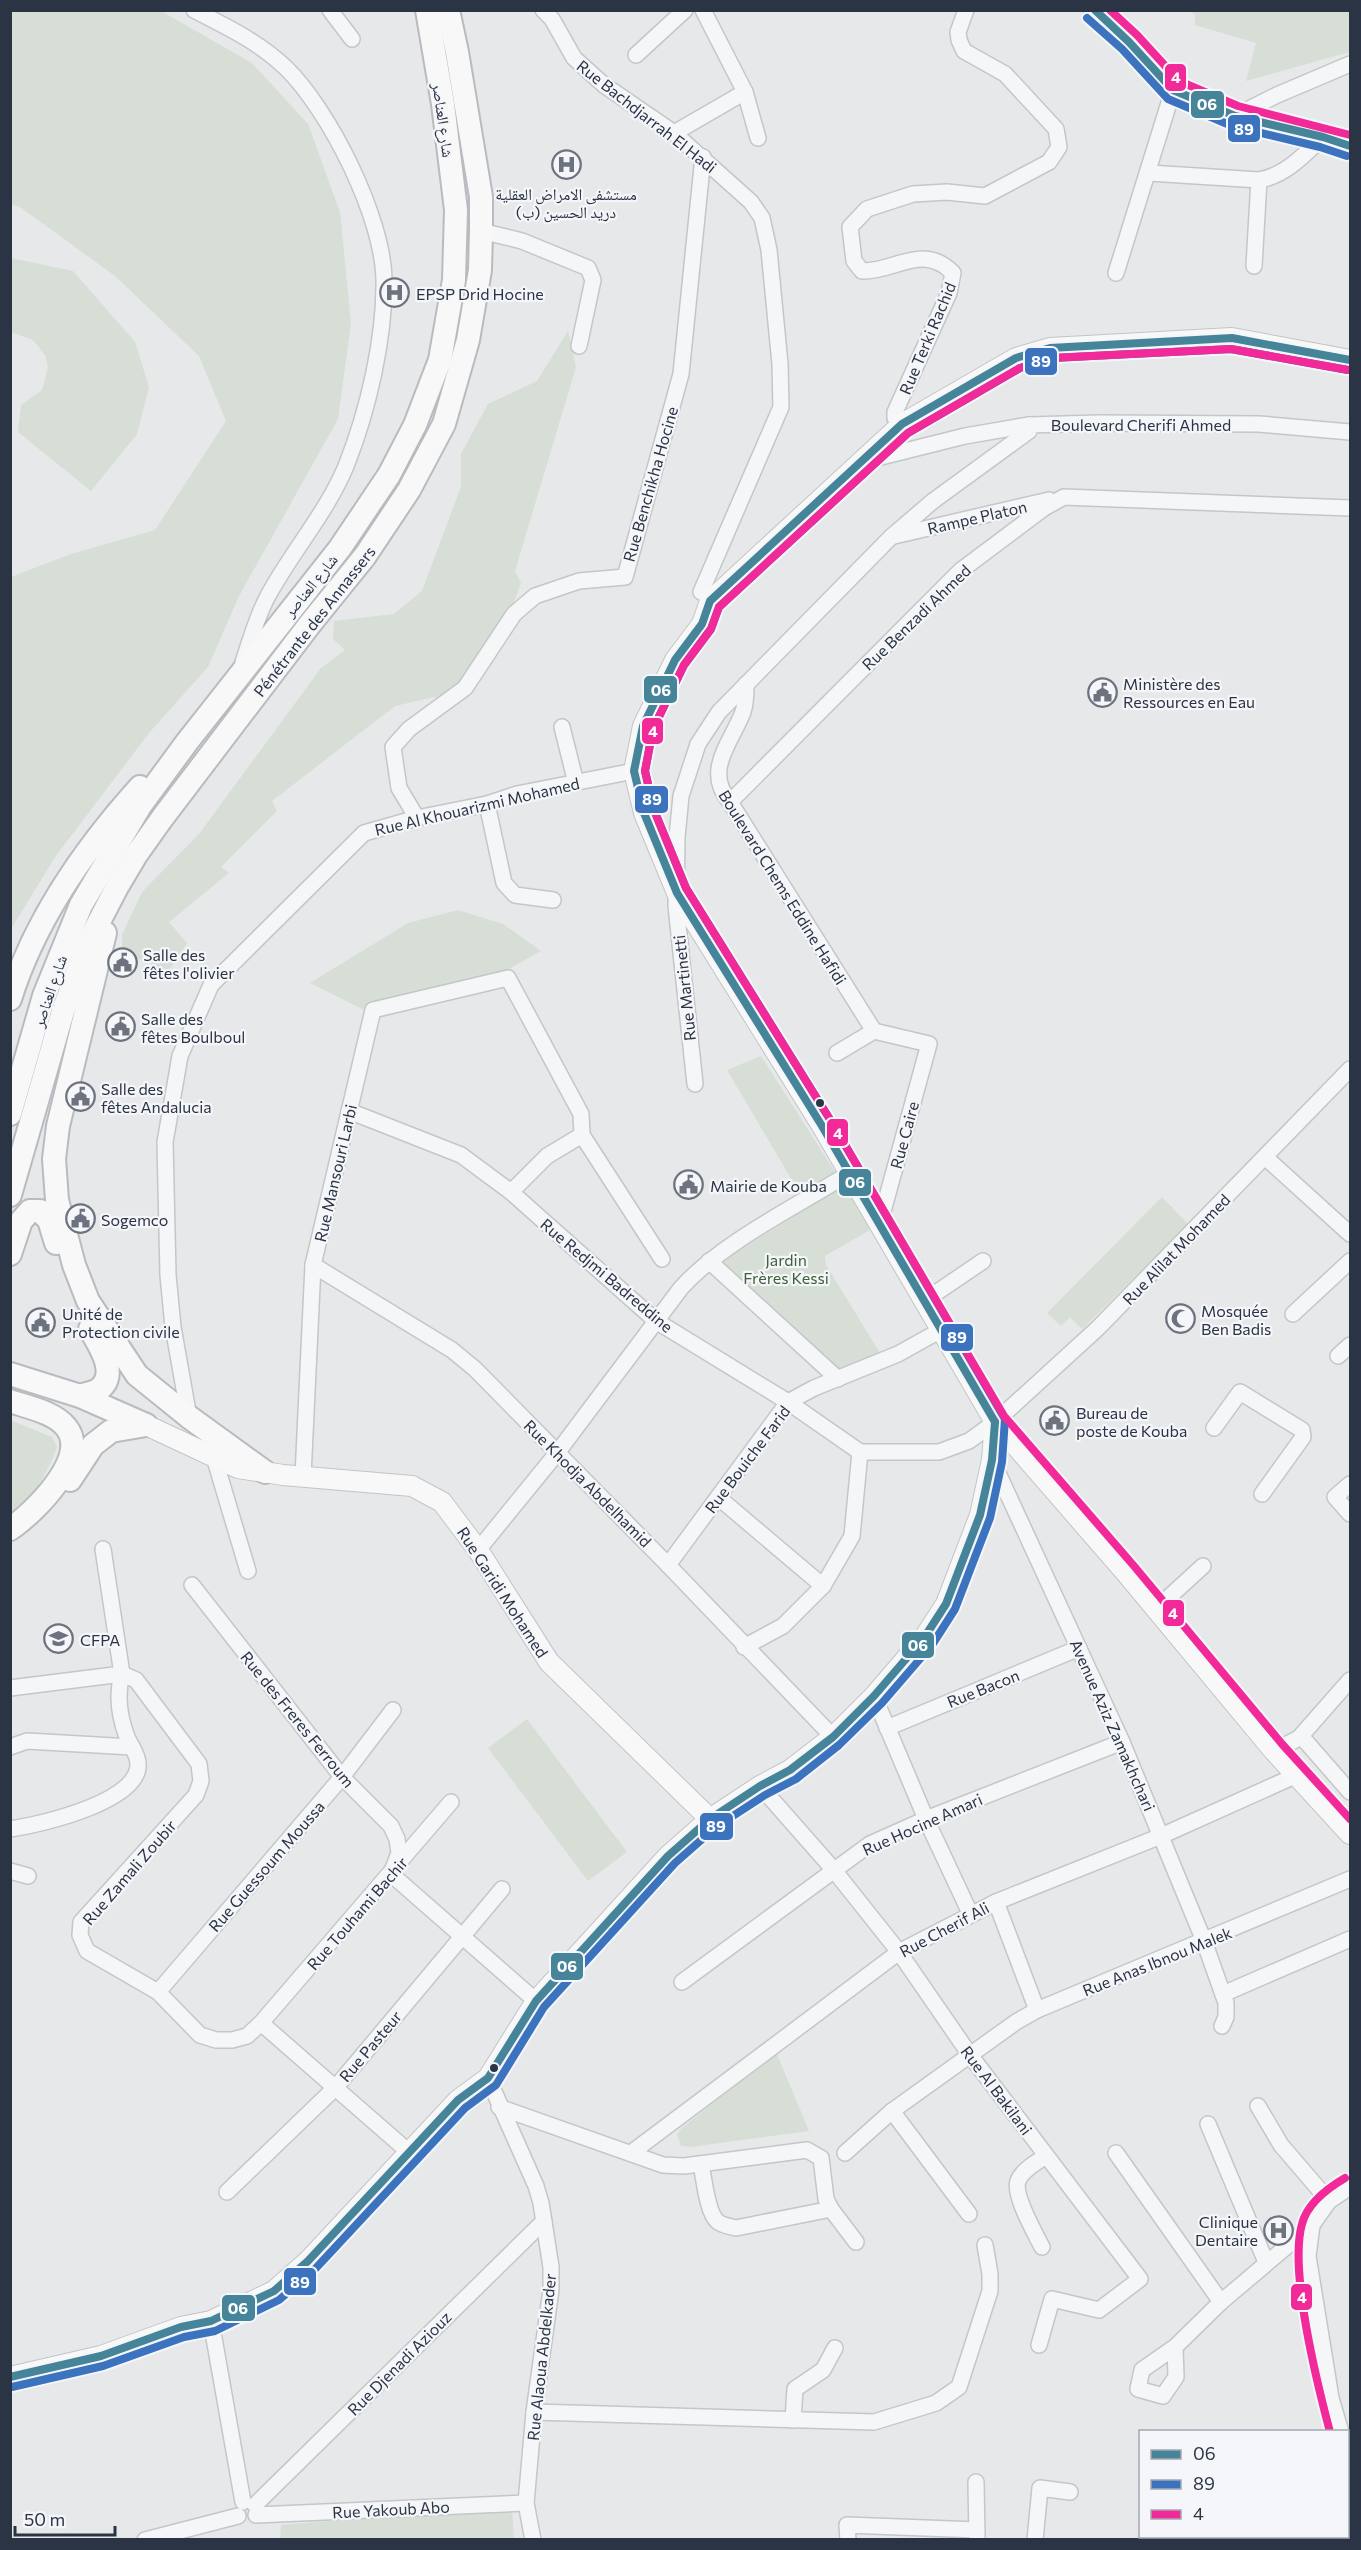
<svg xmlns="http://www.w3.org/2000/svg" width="1361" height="2550" font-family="Commissioner,'Noto Naskh Arabic',sans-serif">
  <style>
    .green { fill: #d6ded6 }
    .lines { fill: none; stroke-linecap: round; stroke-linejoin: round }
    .minor-casing { stroke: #c4c6c8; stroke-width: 18 }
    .major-casing { stroke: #c2c5c8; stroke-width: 22 }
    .highway-casing { stroke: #b8bbbf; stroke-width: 26 }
    .minor { stroke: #f5f6f7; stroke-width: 15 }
    .major { stroke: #f8f8f8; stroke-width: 20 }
    .highway { stroke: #f8f8f8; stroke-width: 22 }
    .bus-1-casing { stroke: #f4f6f9; stroke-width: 12 }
    .bus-2-casing { stroke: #f4f6f9; stroke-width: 12 }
    .bus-3-casing { stroke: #f4f6f9; stroke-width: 12 }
    .bus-1 { stroke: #468499; stroke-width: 8 }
    .bus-2 { stroke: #3c73bf; stroke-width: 8 }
    .bus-3 { stroke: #f22a99; stroke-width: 8 }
    .bus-dot { fill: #2b3445; stroke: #f4f6f9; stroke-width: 2 }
    .labels { text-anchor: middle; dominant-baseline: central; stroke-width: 4.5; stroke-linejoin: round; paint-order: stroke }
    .street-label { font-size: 16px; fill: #2b3445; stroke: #f4f6f9 }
    .poi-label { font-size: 16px; fill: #2b3445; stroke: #f4f6f9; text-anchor: start }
    .park-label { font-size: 16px; fill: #3f6138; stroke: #f4f6f9 }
    .line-badge { stroke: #f4f6f9; stroke-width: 2 }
    .badge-label { font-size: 16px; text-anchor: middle; font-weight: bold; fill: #fff }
  </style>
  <rect width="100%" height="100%" fill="#e6e8ea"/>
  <g class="green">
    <polygon points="11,10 161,11 252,63 308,124 340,212 351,323 338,419 239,596 208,667 149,733 55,857 11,929 11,577 71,554 155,530 226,421 199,356 115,276 20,207 11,204"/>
    <polygon points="1188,11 1350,11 1350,52 1246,81 1256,43 1195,25 1195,14"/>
    <polygon points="11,258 73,271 135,342 149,387 137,434 91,491 18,432 21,405 42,390 48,367 45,355 33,340 11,332"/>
    <polygon points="568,331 576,367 515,571 521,583 501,637 452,701 434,697 395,706 272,801 277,811 221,867 229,873 169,922 187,943 168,972 122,951 122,935 142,892 199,834 321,668 345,650 333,639 334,621 394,614 422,591 461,487 461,454 488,404 537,381"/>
    <polygon points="458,910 503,924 541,951 505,971 362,1009 310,983 408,923"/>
    <polygon points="761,1056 835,1172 799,1192 727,1070"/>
    <polygon points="843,1186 873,1228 825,1256 826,1265 883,1358 841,1372 719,1263"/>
    <polygon points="1162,1197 1188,1224 1082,1329 1070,1317 1061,1326 1047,1313"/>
    <path d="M10 1420 52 1437 57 1447C50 1467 30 1506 10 1515Z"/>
    <polygon points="527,1719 627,1852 588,1881 488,1748"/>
    <polygon points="776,2052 809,2131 691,2147 681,2146 677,2134 682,2128"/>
    <polygon points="506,2506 512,2510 514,2539 280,2540 281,2525"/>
  </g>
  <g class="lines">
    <defs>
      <g id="minor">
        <path d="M194 10C227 27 259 42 286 68 330 111 383 218 384 279 385 338 368 411 346 466 327 512 293 550 269 594 257 615 251 639 243 662"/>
        <polyline points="330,10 352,39"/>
        <polyline points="543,10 552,19 574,58 604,85 674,133 751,202 762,218 769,250 780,364 781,407 701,592"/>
        <polyline points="636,55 685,10"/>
        <polyline points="745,92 758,138"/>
        <polyline points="1235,116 1277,95 1350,64"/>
        <polyline points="674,133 745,92 703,10"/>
        <path d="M1149 173 1259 180C1285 176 1305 154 1323 137"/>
        <polyline points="481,231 522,241 588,268 593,280 579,346"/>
        <polyline points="1254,266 1259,180"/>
        <polyline points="1116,273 1173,90"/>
        <path d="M902 424 895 418V412L949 293 953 273C923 242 895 272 862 271L854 261 850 227 867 209 913 194 947 192 985 196 1049 162 1059 147 1056 129 1005 74 964 51 959 40 958 32 966 10"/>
        <polyline points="861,462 965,436 1029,425"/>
        <polyline points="894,536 1049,500"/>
        <path d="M746 684C746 694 746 703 743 712 731 743 703 771 730 802L874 1031 929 1044 879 1226"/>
        <polyline points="562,727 576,783"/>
        <polyline points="730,802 960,571 1044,508 1064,497 1350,508"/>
        <polyline points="487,804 504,883 515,895 553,900"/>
        <polyline points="417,818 399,788 393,747 409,729 465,688 514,614 535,596 579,581 625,577 681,374 703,157"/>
        <polyline points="837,1053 874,1031"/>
        <polyline points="695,1084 676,906 677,837 681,796 698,744 719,712 891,537 933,501 1029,431 1029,425 1098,423 1259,424 1350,432"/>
        <polyline points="349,1111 461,1155 511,1192 656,1321 788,1402 860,1452 939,1452 969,1441 995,1422 1098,1328 1350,1069"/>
        <polyline points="1265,1157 1350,1234"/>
        <polyline points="511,1192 547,1156 582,1135"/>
        <polyline points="709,1261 838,1379"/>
        <polyline points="313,1265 452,1350 475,1369 668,1565 833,1737"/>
        <polyline points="924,1301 983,1261"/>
        <polyline points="1293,1314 1350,1261"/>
        <polyline points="1338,1356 1350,1345"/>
        <polyline points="189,1417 173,1327 168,1275 165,1142 180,1056 211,985 364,833 417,818 487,804 517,794 634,771"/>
        <polyline points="1214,1428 1240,1392 1302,1430 1303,1437 1262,1494"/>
        <polyline points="214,1457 248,1571"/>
        <polyline points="992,1460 1122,1742 1204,1941 1226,2003 1226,2017 1222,2026"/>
        <polyline points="303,1476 313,1265 373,1010 508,978 581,1114 582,1135 662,1259"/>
        <polyline points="1350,1484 1335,1497 1350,1514"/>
        <polyline points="719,1498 823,1586"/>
        <path d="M478 1550 557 1453 681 1288C724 1241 794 1208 848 1174"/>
        <polyline points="668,1565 788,1402 814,1388 898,1354 941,1330"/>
        <polyline points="192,1585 342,1777 391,1826 397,1839 399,1853 391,1874 536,2001"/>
        <polyline points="1156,1609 1203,1566"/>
        <polyline points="744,1647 783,1626 823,1586 852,1536 860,1452"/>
        <polyline points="10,1688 122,1674 103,1549"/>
        <polyline points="874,1696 926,1819 970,1913"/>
        <polyline points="887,1728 1079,1648"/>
        <polyline points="1301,1736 1350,1792"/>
        <polyline points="10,1747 27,1741 132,1747"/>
        <polyline points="1274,1751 1299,1738 1350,1680"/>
        <polyline points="760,1786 833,1869 899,1952 970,2055 1140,2279 1099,2310 1052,2299 1039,2345"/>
        <path d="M10 1829C39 1825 150 1800 137 1758 135 1751 130 1744 127 1737 119 1716 116 1696 122 1674L136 1680 199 1764 201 1781 196 1795 81 1922 80 1935 87 1951 158 1992 200 2035 216 2040H232L247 2036 261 2023 410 2153"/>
        <polyline points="10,1871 28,1876"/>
        <polyline points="996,1902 1037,2010"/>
        <polyline points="682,1982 870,1844 926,1819 1122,1742"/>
        <polyline points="158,1992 342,1777 393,1710"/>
        <polyline points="1223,1994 1350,1939"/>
        <polyline points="261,2023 451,1802"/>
        <polyline points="488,2078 536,2186 541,2203 551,2267 551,2290 534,2412 526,2503 533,2540"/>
        <polyline points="1258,2106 1281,2145 1329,2201"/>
        <polyline points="499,2107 663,2165 684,2166 807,2150 821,2158 826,2199 831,2209 856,2242"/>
        <polyline points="892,2111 969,2214"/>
        <polyline points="1208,2124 1266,2262"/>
        <polyline points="631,2153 899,1952 996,1902 1161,1836 1297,1775"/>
        <polyline points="845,2153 892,2111 1016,2022 1037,2010 1350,1879"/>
        <polyline points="1116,2153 1221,2302"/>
        <path d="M701 2164C704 2178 707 2212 717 2221 722 2226 730 2226 736 2228L831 2209"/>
        <polyline points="227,2192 336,2087 502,1889"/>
        <polyline points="1312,2225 1308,2256 1331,2398 1341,2432"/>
        <path d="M1042 2247C1035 2233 1013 2195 1018 2181 1022 2170 1037 2162 1046 2156"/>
        <polyline points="211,2321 243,2502"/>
        <polyline points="1175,2347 1176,2377 1163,2396 1138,2389 1142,2370 1175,2347 1221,2302 1312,2225 1329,2201 1350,2187"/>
        <polyline points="534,2412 874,2422 936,2403 959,2387 990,2291 990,2274 985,2245"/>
        <polyline points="793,2420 795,2389 823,2370 835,2348"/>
        <polyline points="1348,2449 1350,2457"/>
        <polyline points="976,2482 977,2539"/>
        <polyline points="255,2505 544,2221"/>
        <polyline points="256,2515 526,2503"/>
        <polyline points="145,2540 238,2516"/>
        <polyline points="848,2540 847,2525 977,2530"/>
        <polyline points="1035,2540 1040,2488 1070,2492"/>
      </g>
      <g id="major">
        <polyline points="1094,10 1129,42 1173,90 1235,116 1323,137 1350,146"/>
        <polyline points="1350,360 1232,338 1050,348 1016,358 902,424 710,601 702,624 675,660 643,726 634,771 644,813 677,893 822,1126 995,1422 1126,1573 1274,1751 1350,1834"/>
        <polyline points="146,1425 238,1468 283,1475 412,1486 442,1502 478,1550 549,1662 710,1819"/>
        <polyline points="10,2377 101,2356 181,2327 211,2321 274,2291 308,2261 458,2100 488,2078 536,2001 668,1856 710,1819 760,1786 790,1770 833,1737 874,1696 924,1638 946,1604 980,1515 992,1460 995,1422"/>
      </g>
      <g id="highway">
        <polyline points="105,933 58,1126 54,1159 57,1200 74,1265 88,1301 137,1375 189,1417 265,1472"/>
        <path d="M10 999C35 919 85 848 140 787"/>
        <polyline points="10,1114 44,996 81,905 140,806 187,742 340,548 389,475 415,425 440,360 454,280 456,210 443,104 427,10"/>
        <polyline points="10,1195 63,1011 89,941 117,887 136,855 163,817 310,624 365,556 409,490 444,424 468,340 480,270 481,231 481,197 457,52 448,10"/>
        <polyline points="10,1254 21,1221 30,1211 40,1211 49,1220 56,1243"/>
        <polyline points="10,1374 80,1396 146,1425"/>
        <path d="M80 1396C85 1394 93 1393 98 1390 120 1375 99 1345 90 1329"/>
        <path d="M10 1401C27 1407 54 1412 66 1427 91 1457 34 1513 10 1529"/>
        <polyline points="70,1480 93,1445 111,1431 146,1425"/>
      </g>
    </defs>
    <use href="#minor" class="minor-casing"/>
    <use href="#major" class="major-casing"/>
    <use href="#highway" class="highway-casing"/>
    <use href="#minor" class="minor"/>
    <use href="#major" class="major"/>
    <use href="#highway" class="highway"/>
    <defs>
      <g id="bus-1">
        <polyline points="1095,10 1129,42 1173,90 1235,116 1323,137 1350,146"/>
        <polyline points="995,1422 822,1126 677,893 644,813 634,771 643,726 675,660 702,624 710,601 902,424 1016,358 1050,348 1232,338 1350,360"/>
        <polyline points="10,2377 101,2356 181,2327 211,2321 274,2291 308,2261 458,2100 488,2078 536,2001 668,1856 710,1819 760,1786 790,1770 833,1737 874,1696 924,1638 946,1604 980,1515 992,1460 995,1422"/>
      </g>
      <g id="bus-2">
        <polyline points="1087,18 1122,49 1168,99 1232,126 1320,147 1347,156"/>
        <polyline points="12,2387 103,2366 184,2337 215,2331 279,2300 316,2268 465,2108 496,2085 544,2007 675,1863 716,1827 765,1795 796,1779 839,1745 882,1703 932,1645 955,1609 990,1518 1002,1462 1005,1419 831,1121 686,888 654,810 645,771 653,729 684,665 711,629 719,607 908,433 1020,368 1052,358 1231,349 1348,370"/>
      </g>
      <g id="bus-3">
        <polyline points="1110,10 1137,35 1179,81 1238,106 1350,135"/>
        <polyline points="1348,370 1231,349 1052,358 1020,368 908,433 719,607 711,629 684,665 653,729 645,771 654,810 686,888 831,1121 1004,1416 1134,1566 1282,1744 1350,1819"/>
        <path d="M1330 2432C1317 2383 1289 2270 1302 2224 1307 2204 1328 2188 1345 2178"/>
      </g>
    </defs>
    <use href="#bus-1" class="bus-1-casing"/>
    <use href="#bus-2" class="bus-2-casing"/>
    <use href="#bus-3" class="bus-3-casing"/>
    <use href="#bus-1" class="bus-1"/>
    <use href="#bus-2" class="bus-2"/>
    <use href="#bus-3" class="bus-3"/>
  </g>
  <defs>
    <symbol id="hospital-ring" viewBox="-11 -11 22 22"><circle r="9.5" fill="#f4f6f9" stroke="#6c737f" stroke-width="1.5"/><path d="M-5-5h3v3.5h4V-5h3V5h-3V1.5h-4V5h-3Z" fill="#6c737f"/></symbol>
    <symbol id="civic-ring" viewBox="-11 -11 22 22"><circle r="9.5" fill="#f4f6f9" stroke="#6c737f" stroke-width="1.5"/><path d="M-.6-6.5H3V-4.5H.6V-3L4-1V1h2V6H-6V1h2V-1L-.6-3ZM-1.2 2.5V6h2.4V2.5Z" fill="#6c737f"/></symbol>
    <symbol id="mosque-ring" viewBox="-11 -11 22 22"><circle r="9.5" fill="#f4f6f9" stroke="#6c737f" stroke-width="1.5"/><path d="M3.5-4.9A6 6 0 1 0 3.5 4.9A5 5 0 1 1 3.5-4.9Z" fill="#6c737f"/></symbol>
    <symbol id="university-ring" viewBox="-11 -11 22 22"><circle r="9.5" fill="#f4f6f9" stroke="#6c737f" stroke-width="1.5"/><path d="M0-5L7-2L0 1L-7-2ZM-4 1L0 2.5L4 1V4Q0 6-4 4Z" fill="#6c737f"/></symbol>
  </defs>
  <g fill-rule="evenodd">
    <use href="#hospital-ring" x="550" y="148" width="33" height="33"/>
    <use href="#hospital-ring" x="378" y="276" width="33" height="33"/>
    <use href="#civic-ring" x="1086" y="676" width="33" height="33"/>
    <use href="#civic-ring" x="106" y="946" width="33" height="33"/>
    <use href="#civic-ring" x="104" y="1010" width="33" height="33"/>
    <use href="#civic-ring" x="64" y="1080" width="33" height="33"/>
    <use href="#civic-ring" x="672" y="1168" width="33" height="33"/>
    <use href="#civic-ring" x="64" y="1202" width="33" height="33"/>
    <use href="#mosque-ring" x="1164" y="1302" width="33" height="33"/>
    <use href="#civic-ring" x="24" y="1306" width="33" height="33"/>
    <use href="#civic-ring" x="1038" y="1404" width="33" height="33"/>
    <use href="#university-ring" x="42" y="1622" width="33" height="33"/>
    <use href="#hospital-ring" x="1262" y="2214" width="33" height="33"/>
  </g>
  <g class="bus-dot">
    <circle cx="820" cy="1103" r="5"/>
    <circle cx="494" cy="2068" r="5"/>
  </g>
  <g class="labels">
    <g class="street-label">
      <text transform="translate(647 116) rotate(38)">Rue Bachdjarrah El Hadi</text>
      <text transform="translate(444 120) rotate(82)">شارع العناصر</text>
      <text transform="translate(927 338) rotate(-67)">Rue Terki Rachid</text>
      <text x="1141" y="424">Boulevard Cherifi Ahmed</text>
      <text transform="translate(650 484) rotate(-74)">Rue Benchikha Hocine</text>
      <text transform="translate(977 517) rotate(-13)">Rampe Platon</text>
      <text transform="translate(310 585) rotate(-51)">شارع العناصر</text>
      <text transform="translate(916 617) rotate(-44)">Rue Benzadi Ahmed</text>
      <text transform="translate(314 621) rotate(-52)">Pénétrante des Annassers</text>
      <text transform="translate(477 806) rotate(-13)">Rue Al Khouarizmi Mohamed</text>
      <text transform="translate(783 887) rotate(58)">Boulevard Chems Eddine Hafidi</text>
      <text transform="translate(684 988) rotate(-96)">Rue Martinetti</text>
      <text transform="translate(49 991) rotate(-71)">شارع العناصر</text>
      <text transform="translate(904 1135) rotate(-75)">Rue Caire</text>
      <text transform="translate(335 1173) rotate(-77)">Rue Mansouri Larbi</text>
      <text transform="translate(1176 1249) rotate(-46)">Rue Alilat Mohamed</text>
      <text transform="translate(607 1275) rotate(40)">Rue Redjmi Badreddine</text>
      <text transform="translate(747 1459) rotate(-53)">Rue Bouiche Farid</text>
      <text transform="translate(588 1483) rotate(45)">Rue Khodja Abdelhamid</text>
      <text transform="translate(503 1592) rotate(57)">Rue Garidi Mohamed</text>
      <text transform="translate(983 1688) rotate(-22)">Rue Bacon</text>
      <text transform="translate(298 1719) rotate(51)">Rue des Freres Ferroum</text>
      <text transform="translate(1113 1725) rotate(66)">Avenue Aziz Zamakhchari</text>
      <text transform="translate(922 1824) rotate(-24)">Rue Hocine Amari</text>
      <text transform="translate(266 1866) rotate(-49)">Rue Guessoum Moussa</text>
      <text transform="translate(129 1872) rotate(-49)">Rue Zamali Zoubir</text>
      <text transform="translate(357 1913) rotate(-49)">Rue Touhami Bachir</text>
      <text transform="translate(944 1929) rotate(-28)">Rue Cherif Ali</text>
      <text transform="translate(1157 1961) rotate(-22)">Rue Anas Ibnou Malek</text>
      <text transform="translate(370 2046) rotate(-50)">Rue Pasteur</text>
      <text transform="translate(997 2090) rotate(53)">Rue Al Bakilani</text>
      <text transform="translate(541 2357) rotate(-84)">Rue Alaoua Abdelkader</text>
      <text transform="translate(399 2363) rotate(-45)">Rue Djenadi Aziouz</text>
      <text transform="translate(391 2509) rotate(-3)">Rue Yakoub Abo</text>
    </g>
    <g class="poi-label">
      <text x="566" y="193" text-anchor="middle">مستشفى الامراض العقلية<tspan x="566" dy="18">دريد الحسين (ب)</tspan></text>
      <text x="416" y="293">EPSP Drid Hocine</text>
      <text x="1123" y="683">Ministère des<tspan x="1123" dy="18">Ressources en Eau</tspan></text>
      <text x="143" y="954">Salle des<tspan x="143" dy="18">fêtes l'olivier</tspan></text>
      <text x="141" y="1018">Salle des<tspan x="141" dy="18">fêtes Boulboul</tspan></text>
      <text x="101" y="1088">Salle des<tspan x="101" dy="18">fêtes Andalucia</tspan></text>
      <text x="710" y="1185">Mairie de Kouba</text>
      <text x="101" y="1219">Sogemco</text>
      <text x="1201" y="1310">Mosquée<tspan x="1201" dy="18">Ben Badis</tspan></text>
      <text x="62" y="1313">Unité de<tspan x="62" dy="18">Protection civile</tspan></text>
      <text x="1076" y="1412">Bureau de<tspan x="1076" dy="18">poste de Kouba</tspan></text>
      <text x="80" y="1639">CFPA</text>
      <text x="1258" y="2221" text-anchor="end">Clinique<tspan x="1258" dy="18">Dentaire</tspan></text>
    </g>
    <g class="park-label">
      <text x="786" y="1259">Jardin<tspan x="786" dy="18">Frères Kessi</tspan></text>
    </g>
  </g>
  <g class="line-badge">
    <rect x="1164" y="63" width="23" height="29" rx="6" fill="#f22a99"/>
    <rect x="1190" y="90" width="35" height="29" rx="6" fill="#468499"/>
    <rect x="1227" y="114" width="34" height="29" rx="6" fill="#3c73bf"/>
    <rect x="1024" y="347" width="34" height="29" rx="6" fill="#3c73bf"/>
    <rect x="643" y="675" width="35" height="29" rx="6" fill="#468499"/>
    <rect x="641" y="717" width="23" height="28" rx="6" fill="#f22a99"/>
    <rect x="634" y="785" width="35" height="29" rx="6" fill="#3c73bf"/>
    <rect x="826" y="1118" width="23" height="29" rx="6" fill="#f22a99"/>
    <rect x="838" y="1168" width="34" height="29" rx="6" fill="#468499"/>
    <rect x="940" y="1323" width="34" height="29" rx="6" fill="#3c73bf"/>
    <rect x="1162" y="1599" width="23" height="28" rx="6" fill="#f22a99"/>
    <rect x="901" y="1631" width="34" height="28" rx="6" fill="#468499"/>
    <rect x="699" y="1812" width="35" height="29" rx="6" fill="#3c73bf"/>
    <rect x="550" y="1952" width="34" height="29" rx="6" fill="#468499"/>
    <rect x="283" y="2267" width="34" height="29" rx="6" fill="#3c73bf"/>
    <rect x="1290" y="2283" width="23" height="28" rx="6" fill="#f22a99"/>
    <rect x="221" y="2294" width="35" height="28" rx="6" fill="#468499"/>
  </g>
  <g class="badge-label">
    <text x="1176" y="83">4</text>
    <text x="1207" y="110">06</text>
    <text x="1244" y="135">89</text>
    <text x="1041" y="367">89</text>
    <text x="661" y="696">06</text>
    <text x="653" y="737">4</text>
    <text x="652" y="805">89</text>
    <text x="838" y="1139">4</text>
    <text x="855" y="1188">06</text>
    <text x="957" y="1343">89</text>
    <text x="1173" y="1619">4</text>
    <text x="918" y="1651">06</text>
    <text x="716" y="1832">89</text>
    <text x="567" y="1972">06</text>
    <text x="300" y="2288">89</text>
    <text x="1302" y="2303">4</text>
    <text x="238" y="2314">06</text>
  </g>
  <rect width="1361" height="2550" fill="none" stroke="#2b3445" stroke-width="24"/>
  <rect x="1139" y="2430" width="210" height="108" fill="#f4f6f9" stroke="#a4a8b1" stroke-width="1.5"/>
  <rect x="1151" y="2450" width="30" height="9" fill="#468499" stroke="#a4a8b1" stroke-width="1.5"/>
  <text x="1193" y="2460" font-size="18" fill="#2b3445">06</text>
  <rect x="1151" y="2480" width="30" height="9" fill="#3c73bf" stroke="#a4a8b1" stroke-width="1.5"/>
  <text x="1193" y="2490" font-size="18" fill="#2b3445">89</text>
  <rect x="1151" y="2510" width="30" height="9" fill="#f22a99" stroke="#a4a8b1" stroke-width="1.5"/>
  <text x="1193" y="2520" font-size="18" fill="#2b3445">4</text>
  <path d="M15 2526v9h100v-9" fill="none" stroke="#2b3445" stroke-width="3"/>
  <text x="24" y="2526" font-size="18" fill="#2b3445" stroke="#f4f6f9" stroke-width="4.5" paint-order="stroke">50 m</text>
</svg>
